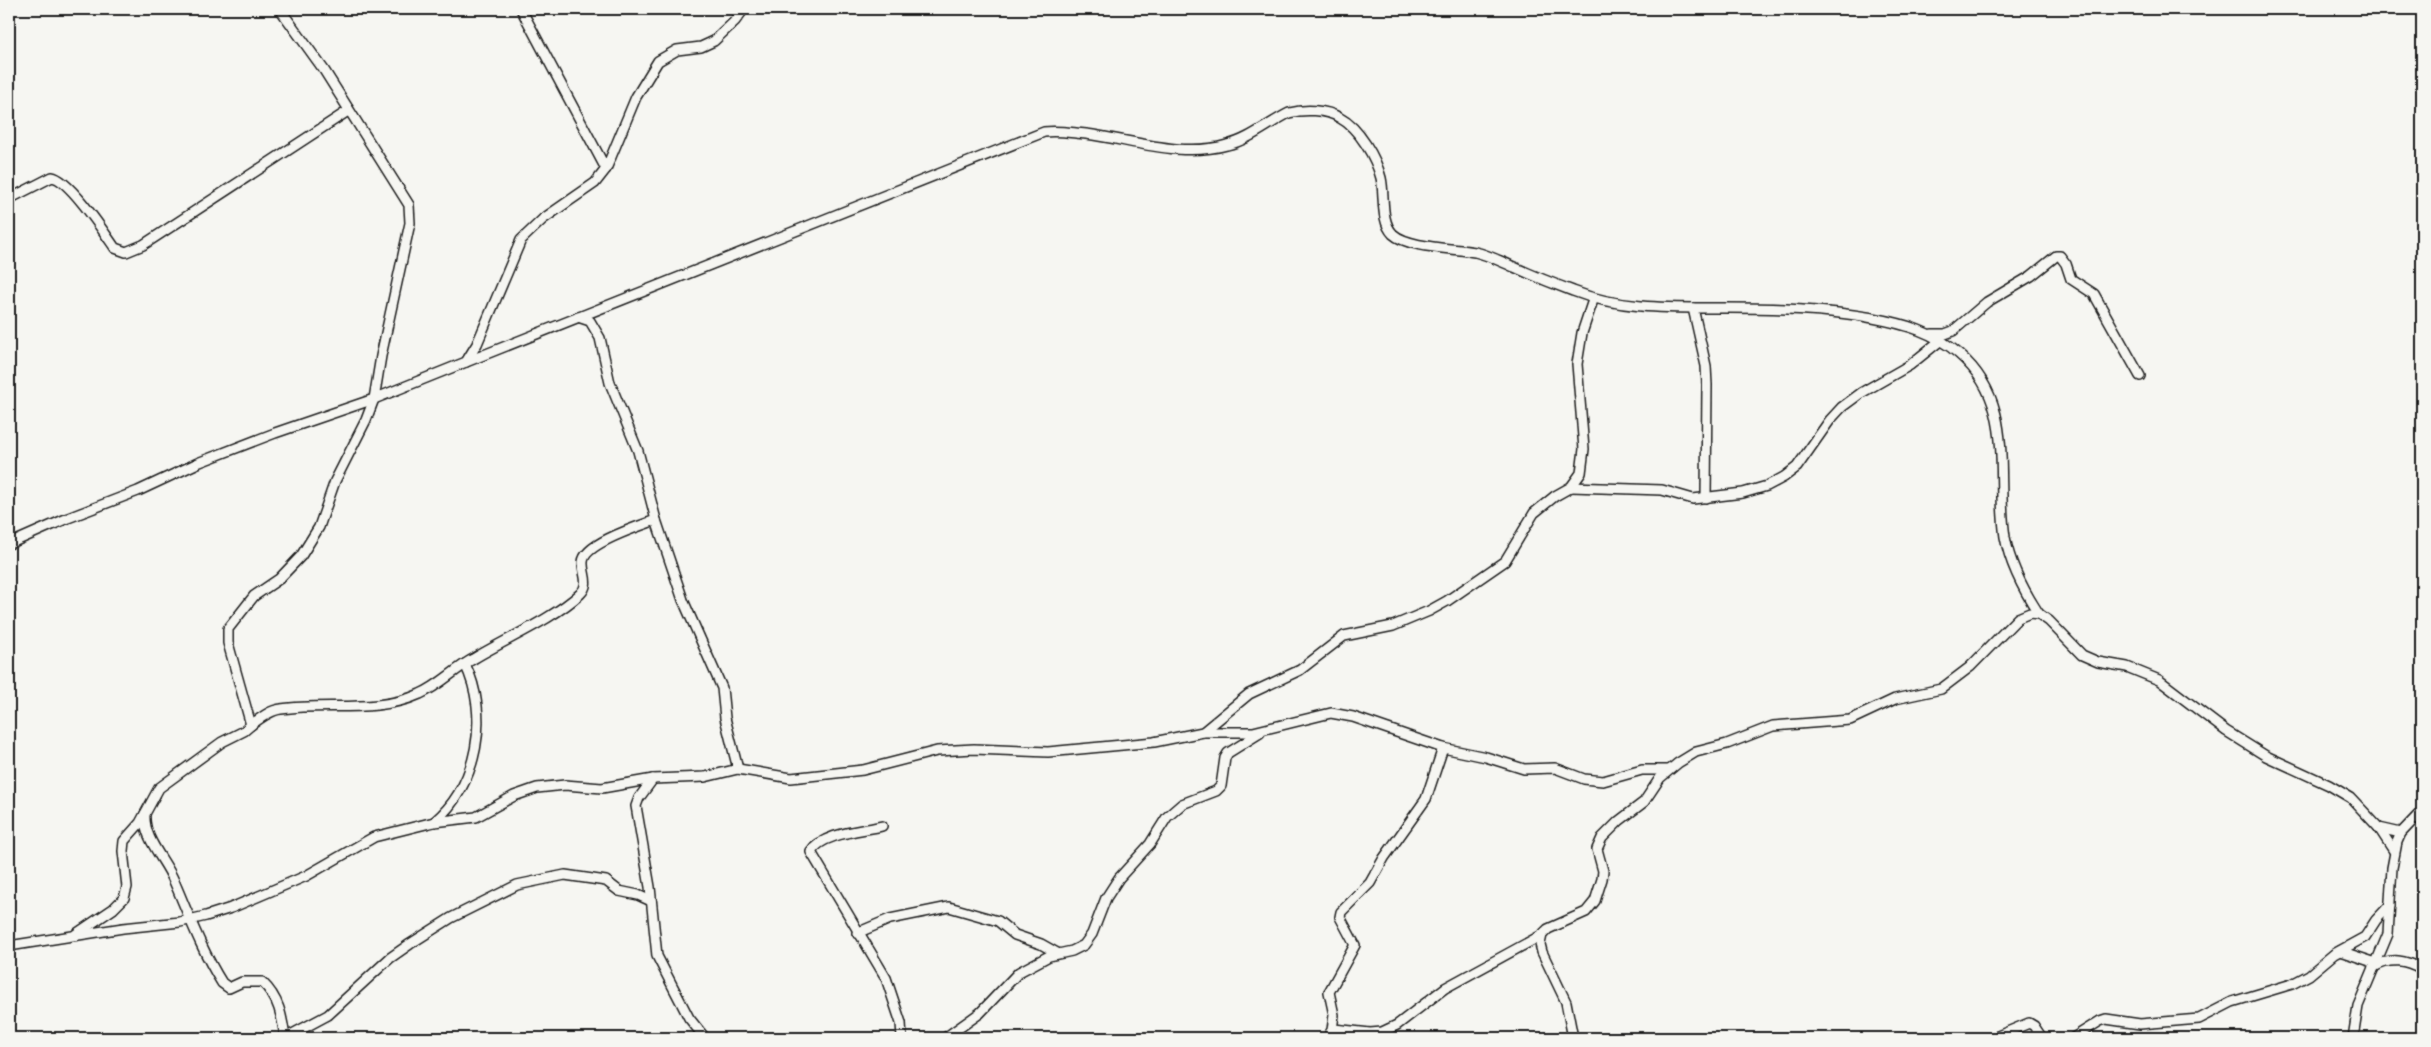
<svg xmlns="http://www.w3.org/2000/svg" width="2431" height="1047" font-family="Itim,sans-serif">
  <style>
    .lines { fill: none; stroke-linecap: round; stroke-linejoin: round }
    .minor-casing { stroke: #1c1c1c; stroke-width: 12 }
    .minor { stroke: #f6f6f2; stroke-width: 9 }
  </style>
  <rect width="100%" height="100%" fill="#f6f6f2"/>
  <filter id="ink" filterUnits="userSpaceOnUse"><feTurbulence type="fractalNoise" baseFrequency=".02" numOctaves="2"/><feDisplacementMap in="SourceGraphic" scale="10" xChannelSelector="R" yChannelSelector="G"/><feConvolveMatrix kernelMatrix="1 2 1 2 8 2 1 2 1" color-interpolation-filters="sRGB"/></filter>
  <g filter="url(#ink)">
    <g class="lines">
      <defs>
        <g id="minor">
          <polyline points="521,9 606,169"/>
          <path d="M9 199 52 177C69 179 104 232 115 248L126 252 143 245 348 111"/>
          <polyline points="1693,308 1706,366 1707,385 1706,498"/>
          <polyline points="578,317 590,321 600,338 610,383 638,451 656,520 683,600 722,688 725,718 738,769"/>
          <polyline points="1932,334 1945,334 1953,331 1987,302 2031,276 2056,256 2060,256 2066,264 2071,279 2094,294 2140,376"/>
          <path d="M466 362 1044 132C1058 130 1072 133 1086 134 1132 140 1181 158 1227 145 1249 140 1269 123 1289 113 1304 109 1326 109 1340 118 1359 128 1376 158 1381 178 1385 195 1380 221 1393 234 1408 248 1454 248 1475 252 1489 255 1502 262 1514 267 1534 276 1554 284 1573 291 1621 310 1674 308 1725 308 1775 308 1824 309 1873 318 1905 324 1934 332 1959 354 2017 404 1995 472 2005 537 2010 565 2024 591 2039 614"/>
          <polyline points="1571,487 1662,490 1693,499 1743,493 1767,486 1784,477 1797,467 1830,420 1842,407 1861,393 1910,365 1941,340"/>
          <polyline points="9,544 68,518 138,491 200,462 275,433 374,399 466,362 477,344 521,240 543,219 595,183 606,169 636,97 658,61 677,50 701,47 714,41 735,21 744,9"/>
          <path d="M251 725C259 719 270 710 281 709 326 702 376 714 420 694 439 686 455 669 473 659 506 639 553 619 580 594 591 584 582 573 583 562 584 543 640 526 656 520"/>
          <polyline points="1203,732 1253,732 1331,713 1353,717 1443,748 1486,757 1524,769 1555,768 1584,779 1603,781 1642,770 1668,770"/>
          <polyline points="653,779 639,798 636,806 650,887 657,956 689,1018 705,1038"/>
          <path d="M145 814C143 839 165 859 174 881 189 916 202 951 222 983L229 988 242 982H262C279 998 282 1016 285 1038"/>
          <path d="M434 822C478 785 490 715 465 664"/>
          <path d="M882 826C862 831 822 833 811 852L886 978 901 1023 902 1038"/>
          <polyline points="2379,828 2401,833"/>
          <polyline points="857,933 890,919 949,907 998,921 1015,935 1041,944 1057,953"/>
          <polyline points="76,934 113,909 124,898 127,887 123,851 124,841 140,823 159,788 222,742 244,731 251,725 228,643 228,629 254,596 279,579 301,556 319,527 335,481 366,420 374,399 381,356 410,223 409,205 324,70 280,9"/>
          <polyline points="9,946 123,928 180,922 206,916 231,908 306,876 374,837 434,822 476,817 514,796 537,788 565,785 602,788 653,779 705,777 738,769 791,778 863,770 937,751 974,749 1048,752 1154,742 1203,732 1249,694 1300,670 1344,636 1393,626 1429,611 1447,601 1505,561 1534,513 1555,496 1571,487 1581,473 1584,449 1577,364 1582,333 1593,300"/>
          <polyline points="2340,951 2376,963"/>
          <path d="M2374 967C2391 957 2406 960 2422 969"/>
          <polyline points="1332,1030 1334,1015 1329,992 1355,945 1340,917 1341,912 1370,883 1384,858 1426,799 1443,748"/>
          <polyline points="285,1038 328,1015 390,958 410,944 451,918 517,885 565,875 606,881 619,891 638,895 651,901"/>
          <polyline points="945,1038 980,1013 1019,972 1049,956 1072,951 1084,945 1092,934 1106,898 1119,878 1150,844 1167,817 1182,804 1216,791 1221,786 1225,758 1228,753 1260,733"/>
          <polyline points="1328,1038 1330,1033 1334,1029 1370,1033 1382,1032 1397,1025 1445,988 1542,935"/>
          <polyline points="1573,1038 1566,1002 1542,952 1540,944 1542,935 1548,929 1586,912 1595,901 1602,879 1603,871 1597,849 1602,838 1619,821 1644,802 1660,778 1678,763 1696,752 1727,744 1773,726 1850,720 1895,699 1941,689 1970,667 2018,618 2030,613 2039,614 2049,621 2082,655 2098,662 2127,667 2159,680 2226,731 2266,756 2329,785 2351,798 2379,828 2394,851"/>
          <polyline points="1993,1038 2029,1023 2034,1026 2042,1038"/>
          <polyline points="2073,1038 2100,1021 2106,1019 2140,1024 2199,1019 2232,1002 2292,984 2309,975 2334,954 2365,937 2376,920 2390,905"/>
          <polyline points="2353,1038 2358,1006 2388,934 2392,868 2397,842 2401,833 2422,811"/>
        </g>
      </defs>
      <use href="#minor" class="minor-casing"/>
      <use href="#minor" class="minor"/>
    </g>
  </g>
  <rect width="2431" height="1047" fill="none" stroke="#f6f6f2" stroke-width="30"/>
  <rect x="15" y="15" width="2401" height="1017" fill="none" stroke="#1c1c1c" stroke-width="2" filter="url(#ink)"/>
</svg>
